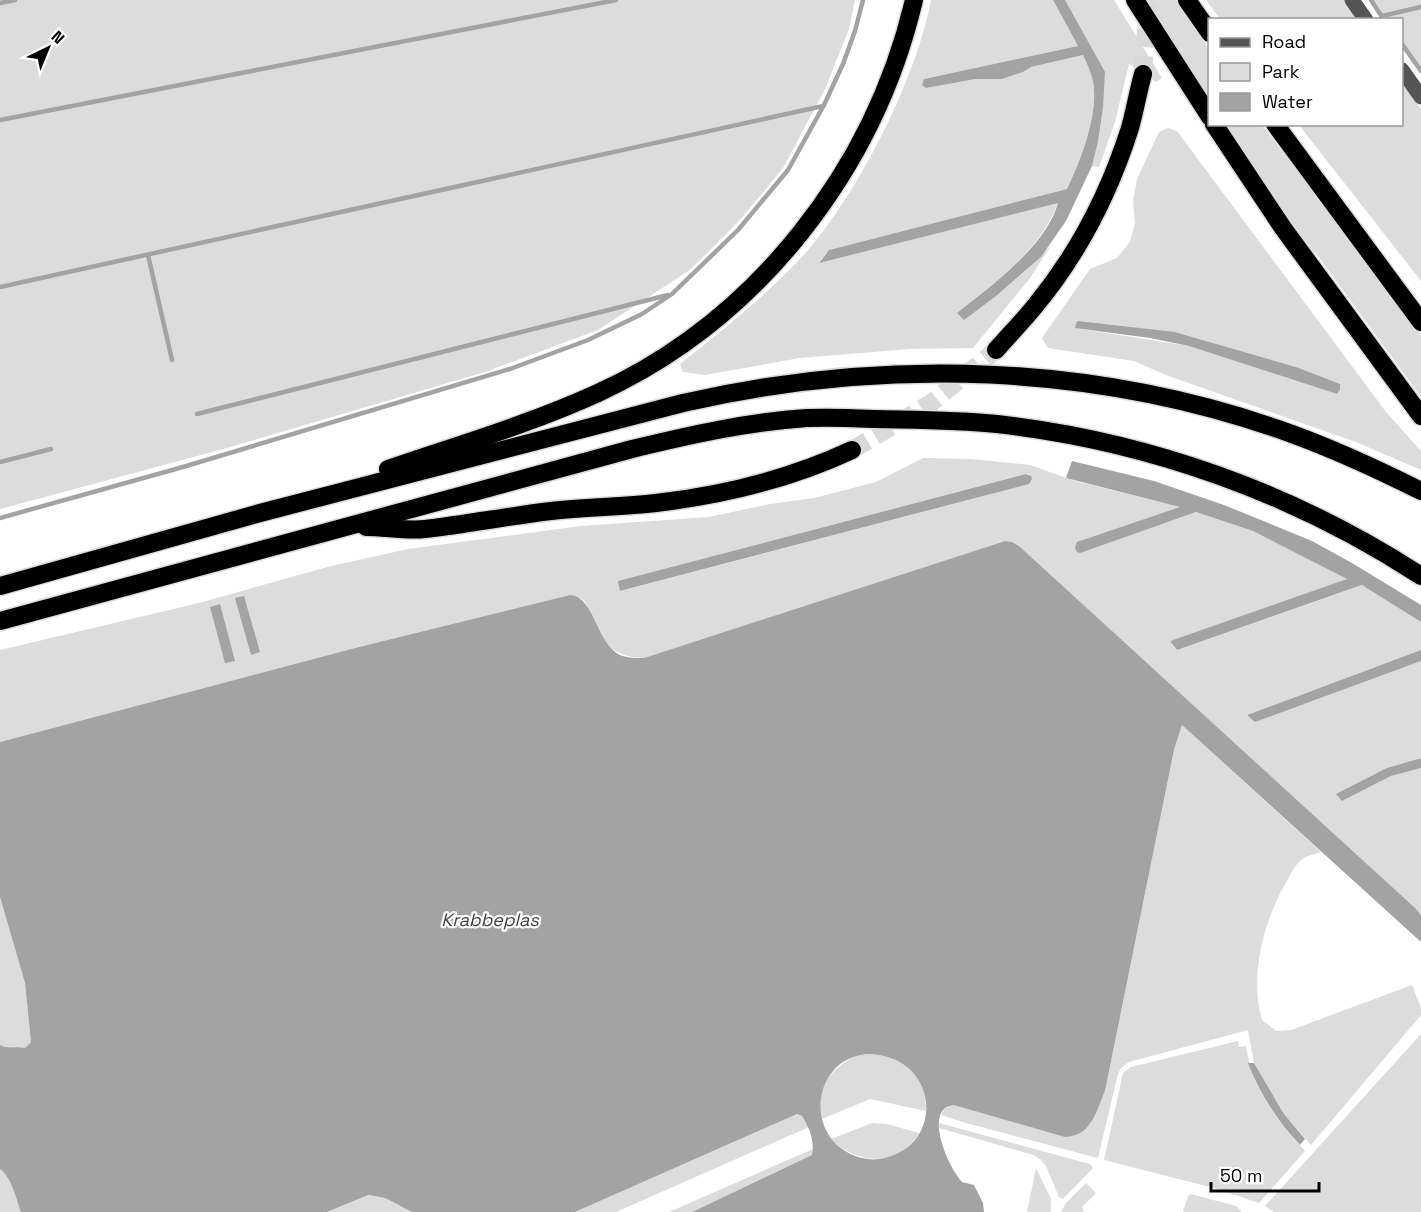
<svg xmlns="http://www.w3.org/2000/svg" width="1421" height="1212" font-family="'Space Grotesk',sans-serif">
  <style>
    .green { fill: #dcdcdc; fill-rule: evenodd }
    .water { fill: #a3a3a3; fill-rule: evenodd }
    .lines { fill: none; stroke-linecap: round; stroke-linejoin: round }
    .stream { stroke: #a3a3a3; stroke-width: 4.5 }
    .highway-tunnel { stroke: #d9d9d9; stroke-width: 18; stroke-dasharray: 18 9; stroke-linecap: butt }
    .highway-casing { stroke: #dbdbdb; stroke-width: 21 }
    .minor { stroke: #555; stroke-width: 15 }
    .highway { stroke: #000; stroke-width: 18 }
    .labels { text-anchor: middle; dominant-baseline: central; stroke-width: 4.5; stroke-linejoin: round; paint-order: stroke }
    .water-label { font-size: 18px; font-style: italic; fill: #444; stroke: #fff }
  </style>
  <rect width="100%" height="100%" fill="#fff"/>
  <g class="green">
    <polygon points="0,0 855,0 849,29 825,89 783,168 740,220 690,270 598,330 485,372 227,448 0,509"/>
    <path d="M931 0H1053L1078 46 924 79 926 88 976 79H1002L1023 72 1031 67 1083 55C1087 63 1091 73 1093 81 1099 114 1081 160 1067 189L829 250 819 262 1058 202C1043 248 994 283 958 312L964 319C995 297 1027 273 1052 244L1030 278 973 348 910 349 800 358 705 375 683 372 680 364C722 331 763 298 800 259 856 199 916 80 931 0Z"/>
    <polygon points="1065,0 1114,0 1162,78 1156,82 1129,64 1115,122 1099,167 1092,166 1098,142 1103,108"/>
    <polygon points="1145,0 1176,0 1209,49 1209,104"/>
    <polygon points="1206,0 1345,0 1358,19 1220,19"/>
    <polygon points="1371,0 1421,0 1421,71 1402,44 1402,20 1384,19"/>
    <polygon points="1402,81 1421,109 1421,281 1299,125 1402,124"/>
    <polygon points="1223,125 1262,125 1421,335 1421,397 1315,252 1313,253"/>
    <path d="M1168 128 1177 131 1386 412 1421 451V470L1356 442 1166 375 1134 361 1048 348 1042 338 1090 269 1117 258 1130 242 1135 223 1133 202 1137 179 1159 132ZM1075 328 1175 332 1296 367 1339 384 1340 390 1337 394 1189 346Z"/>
    <path d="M923 458 972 459 1030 465 1075 481 1181 507 1078 542 1077 552H1080L1196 512 1253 531 1348 579 1170 641 1177 650 1363 585 1421 622V650L1247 715 1255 721 1421 661V759L1387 768 1342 801 1391 776 1421 768V915L1019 546 1012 542 1005 541 644 658C603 657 599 632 584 600L570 595 355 648 0 742V650L199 603 331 566 408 549 581 526 709 517 770 504 814 498 876 482ZM1025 474H1029V484L621 591 619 581ZM236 598 260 652 251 655Z"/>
    <path d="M1182 725 1321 852C1316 854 1309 855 1304 858 1296 863 1291 873 1287 881 1264 919 1249 976 1262 1020L1276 1031 1291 1030 1412 985 1421 1008V1015L1311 1145 1284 1114 1254 1063 1248 1030 1129 1062 1121 1068 1118 1074 1098 1158 966 1123 941 1115 945 1108 954 1105H961L996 1117 1090 1125 1105 1091 1174 750Z"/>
    <path d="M0 897 25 983 31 1042 25 1049C17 1046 7 1049 0 1045Z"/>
    <polygon points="1421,1034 1421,1212 1274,1212 1265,1206"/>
    <path d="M1238 1041 1239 1047 1246 1046C1252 1088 1277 1121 1305 1151L1259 1203 1214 1188 1104 1160 1123 1073 1131 1067Z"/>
    <path d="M865 1053C902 1053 927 1073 926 1111L870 1099 822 1119C814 1086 835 1062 865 1053Z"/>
    <polygon points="797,1114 802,1116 809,1127 616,1212 575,1212"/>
    <path d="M872 1123 887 1124 919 1133C898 1168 858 1165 831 1139Z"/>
    <polygon points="939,1123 1090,1164 1093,1168 1063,1199 1059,1197 1046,1166 1041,1160 1034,1155 939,1128"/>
    <polygon points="813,1149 812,1155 692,1212 669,1212"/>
    <polygon points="1036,1168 1051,1199 1051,1212 1027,1212"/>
    <path d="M0 1169C12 1178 16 1199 21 1212H0Z"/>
    <polygon points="1086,1183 1096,1193 1082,1207 1084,1212 1061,1212 1066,1203"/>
    <polygon points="1191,1194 1236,1206 1242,1212 1183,1212 1188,1196"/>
    <polygon points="368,1195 385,1198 412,1212 327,1212"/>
  </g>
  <g class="water">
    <path d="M1053 0H1065L1105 72 1103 108 1098 142 1092 166 1066 221 1041 257 996 296 964 320 957 313C991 286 1047 245 1058 203L819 263 829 250 1067 189C1081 160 1099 114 1093 81 1091 73 1087 63 1083 55L1031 67 1023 72 1002 79H976L926 88 922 85 924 79 1078 46Z"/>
    <polygon points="1077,321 1175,332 1296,367 1340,384 1340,390 1337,394 1189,346 1150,338 1075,328"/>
    <polygon points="1072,461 1154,481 1224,505 1273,525 1312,541 1352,563 1421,605 1421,622 1362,585 1177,650 1170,641 1347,579 1253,531 1196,512 1080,553 1077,552 1075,548 1077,542 1180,507 1066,478"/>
    <polygon points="1026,474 1031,476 1032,479 1029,484 620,591 618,581"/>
    <path d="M1005 541 1012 542 1019 546 1415 908 1421 915V942L1182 725 1174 750 1105 1091C1096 1111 1092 1136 1065 1137L954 1105C951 1106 948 1106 945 1108 928 1122 950 1169 962 1182L974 1185 983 1203 984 1212H692L812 1155C815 1141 809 1127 802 1116L797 1114 575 1212H412L385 1198 368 1195 327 1212H21C16 1199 12 1178 0 1169V1045C7 1049 17 1046 25 1048L31 1042 25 983 0 897V742L355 648 570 595C595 597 595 642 620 655 627 658 636 658 644 658ZM865 1054C940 1052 948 1149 879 1159 864 1161 849 1155 837 1145 814 1123 815 1085 840 1064 848 1058 856 1056 865 1054Z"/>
    <polygon points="244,596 260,652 251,655 235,598"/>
    <polygon points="220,604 235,661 225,663 210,607"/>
    <polygon points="1421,650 1421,661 1255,722 1247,715"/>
    <polygon points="1418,759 1421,759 1421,768 1391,776 1342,801 1336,794 1387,768"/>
    <path d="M1248 1063H1254L1284 1114 1305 1139 1300 1145C1277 1121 1260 1094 1248 1063Z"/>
  </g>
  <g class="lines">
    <g class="stream">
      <polyline points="1371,0 1384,20"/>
      <polyline points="0,3 15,0"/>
      <polyline points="1382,16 1421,7"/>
      <polyline points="1402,44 1421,71"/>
      <polyline points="0,120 616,0"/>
      <polyline points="148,255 172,360"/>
      <polyline points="0,287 823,106"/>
      <polyline points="197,414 668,295"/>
      <polyline points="0,462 51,449"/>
      <polyline points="0,518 183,467 510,369 588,340 642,314 672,294 738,230 788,170 824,105 843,64 855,31 863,0"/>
    </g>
    <g class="highway-tunnel">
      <polyline points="1143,74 1148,0"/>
      <polyline points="852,450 931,403 996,350"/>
    </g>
    <defs>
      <g id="highway">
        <polyline points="1135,0 1210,117"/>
        <polyline points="1187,0 1210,33"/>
        <polyline points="1214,124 1283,228 1421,416"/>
        <polyline points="1275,124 1421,322"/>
        <path d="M996 350C1009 335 1023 321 1035 306 1078 254 1110 191 1130 128 1135 110 1138 92 1143 74"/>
        <path d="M388 469C458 445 530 424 598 393 757 320 874 170 914 0"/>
        <path d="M366 527C385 527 407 531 425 529 468 524 509 516 551 511 586 507 621 507 656 503 724 495 790 479 852 450"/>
        <path d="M0 586 260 513 683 403C884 357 1097 363 1292 434 1336 450 1379 470 1421 491"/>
        <path d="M0 621 632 449C690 435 747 422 807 418 830 417 852 418 875 419 916 420 956 420 997 424 1148 441 1294 493 1421 576"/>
      </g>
    </defs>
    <use href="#highway" class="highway-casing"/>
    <g class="minor">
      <polyline points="1352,0 1366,20"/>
      <polyline points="1402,70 1421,97"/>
    </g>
    <use href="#highway" class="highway"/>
  </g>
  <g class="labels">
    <g class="water-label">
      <text x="490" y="919">Krabbeplas</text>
    </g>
  </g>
  <rect x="1208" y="18" width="195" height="108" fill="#ffffff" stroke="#999999" stroke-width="1.5"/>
  <rect x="1220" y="38" width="30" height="9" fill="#555555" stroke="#999999" stroke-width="1.5"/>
  <text x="1262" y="48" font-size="18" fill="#000000">Road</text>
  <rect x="1220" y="63" width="30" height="18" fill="#dcdcdc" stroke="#999999" stroke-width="1.5"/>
  <text x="1262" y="78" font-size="18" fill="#000000">Park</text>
  <rect x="1220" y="93" width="30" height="18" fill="#a3a3a3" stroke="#999999" stroke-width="1.5"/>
  <text x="1262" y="108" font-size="18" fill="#000000">Water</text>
  <g transform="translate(48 48) rotate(43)" stroke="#ffffff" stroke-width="4.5" paint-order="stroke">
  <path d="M0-4.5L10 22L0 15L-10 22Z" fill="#000000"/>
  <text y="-9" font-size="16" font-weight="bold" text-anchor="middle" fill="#000000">N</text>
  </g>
  <path d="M1211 1182v9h108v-9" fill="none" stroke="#000000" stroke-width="3"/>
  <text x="1220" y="1182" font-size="18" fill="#000000" stroke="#ffffff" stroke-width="4.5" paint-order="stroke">50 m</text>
</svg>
